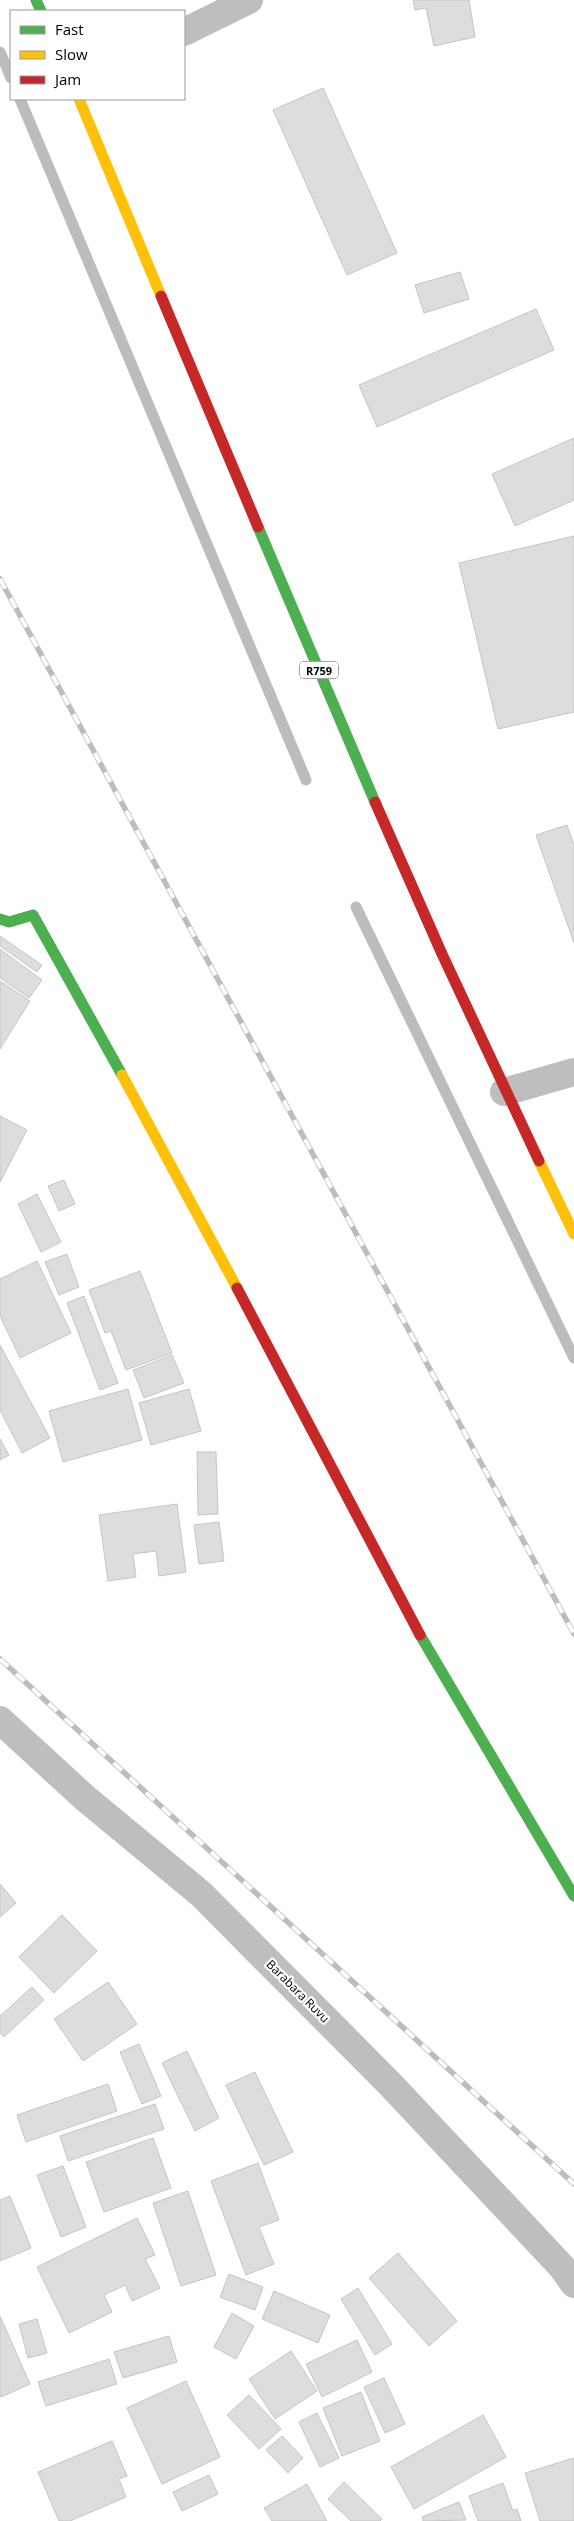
<svg xmlns="http://www.w3.org/2000/svg" width="574" height="2521" font-family="'Open Sans',sans-serif">
  <style>
    .lines { fill: none; stroke-linecap: round; stroke-linejoin: round }
    .stream { stroke: #bcbcbc; stroke-width: 11 }
    .building { fill: #ddd; stroke: #c5c5c5 }
    .street { stroke: #bebebe; stroke-width: 28 }
    .fast { stroke: #4caf50; stroke-width: 11 }
    .slow { stroke: #ffc107; stroke-width: 11 }
    .jam { stroke: #c62828; stroke-width: 11 }
    .rail-casing { stroke: #bdbdbd; stroke-width: 5.5 }
    .rail { stroke: #fff; stroke-width: 4; stroke-dasharray: 11; stroke-linecap: butt }
    .labels { text-anchor: middle; dominant-baseline: central; stroke-width: 4.5; stroke-linejoin: round; paint-order: stroke }
    .shield { fill: #fff; stroke: #4c4c4c; stroke-width: 1 }
    .shield-label { font-size: 11px; font-weight: bold; fill: #000 }
    .street-label { font-size: 12px; fill: #000; stroke: #fff }
  </style>
  <rect width="100%" height="100%" fill="#fff"/>
  <g class="lines">
    <g class="stream">
      <polyline points="0,52 11,78"/>
      <polyline points="20,99 306,780"/>
      <polyline points="356,907 574,1358"/>
    </g>
  </g>
  <g class="building">
    <polygon points="413,0 469,0 475,37 434,46 426,8 415,10"/>
    <polygon points="323,88 397,253 347,275 273,110"/>
    <polygon points="460,272 469,299 424,313 415,285"/>
    <polygon points="536,309 554,350 377,427 359,385"/>
    <polygon points="574,438 574,500 515,526 492,474"/>
    <polygon points="574,536 574,712 498,729 459,563"/>
    <polygon points="567,825 574,845 574,943 536,835"/>
    <polygon points="0,936 42,965 37,972 0,946"/>
    <polygon points="0,949 42,980 29,998 0,978"/>
    <polygon points="0,981 30,1001 0,1049"/>
    <polygon points="0,1116 27,1130 0,1182"/>
    <polygon points="64,1180 75,1204 59,1211 48,1186"/>
    <polygon points="37,1194 61,1242 41,1252 18,1204"/>
    <polygon points="67,1254 79,1287 59,1295 45,1262"/>
    <polygon points="37,1261 71,1333 20,1358 0,1316 0,1279"/>
    <polygon points="140,1271 172,1353 126,1370 111,1331 105,1333 89,1290"/>
    <polygon points="84,1296 118,1383 100,1390 67,1303"/>
    <polygon points="0,1345 50,1438 22,1453 0,1410"/>
    <polygon points="172,1355 184,1383 144,1398 133,1370"/>
    <polygon points="128,1389 142,1440 63,1462 49,1411"/>
    <polygon points="189,1389 201,1431 151,1445 139,1403"/>
    <polygon points="0,1439 9,1455 0,1460"/>
    <polygon points="197,1452 216,1452 218,1514 198,1515"/>
    <polygon points="177,1504 186,1572 159,1576 156,1551 133,1554 136,1577 108,1581 99,1515"/>
    <polygon points="219,1522 224,1561 199,1564 194,1525"/>
    <polygon points="0,1884 16,1903 0,1917"/>
    <polygon points="62,1915 97,1951 54,1993 19,1957"/>
    <polygon points="108,1982 137,2024 83,2061 54,2019"/>
    <polygon points="32,1987 44,2000 4,2037 0,2033 0,2016"/>
    <polygon points="139,2044 161,2096 142,2104 120,2052"/>
    <polygon points="187,2051 219,2118 195,2131 162,2063"/>
    <polygon points="255,2072 293,2152 264,2165 226,2085"/>
    <polygon points="108,2084 117,2111 26,2142 17,2115"/>
    <polygon points="155,2104 164,2129 68,2161 60,2136"/>
    <polygon points="153,2138 171,2188 104,2212 86,2162"/>
    <polygon points="258,2163 279,2220 259,2227 274,2264 246,2275 211,2181"/>
    <polygon points="63,2166 86,2227 61,2237 37,2175"/>
    <polygon points="188,2191 216,2275 181,2286 153,2203"/>
    <polygon points="10,2196 31,2248 0,2261 0,2200"/>
    <polygon points="137,2218 155,2255 145,2259 160,2288 132,2301 125,2285 104,2295 112,2312 69,2333 37,2267"/>
    <polygon points="398,2253 457,2321 429,2346 369,2278"/>
    <polygon points="229,2274 263,2287 255,2310 220,2297"/>
    <polygon points="358,2288 392,2344 375,2355 341,2299"/>
    <polygon points="274,2291 330,2315 318,2343 262,2319"/>
    <polygon points="232,2313 254,2326 236,2359 214,2347"/>
    <polygon points="0,2316 30,2384 1,2397 0,2394"/>
    <polygon points="37,2319 47,2353 28,2358 19,2324"/>
    <polygon points="169,2336 177,2362 123,2378 114,2352"/>
    <polygon points="357,2340 372,2372 322,2397 306,2364"/>
    <polygon points="291,2351 317,2391 275,2419 249,2379"/>
    <polygon points="109,2359 117,2384 46,2406 38,2382"/>
    <polygon points="384,2378 405,2424 385,2433 364,2387"/>
    <polygon points="186,2381 220,2457 162,2484 127,2408"/>
    <polygon points="361,2392 380,2441 342,2456 323,2408"/>
    <polygon points="249,2395 281,2429 259,2449 227,2415"/>
    <polygon points="317,2413 339,2458 320,2467 299,2422"/>
    <polygon points="483,2415 506,2457 414,2509 391,2467"/>
    <polygon points="282,2436 303,2458 288,2473 266,2450"/>
    <polygon points="112,2441 127,2476 119,2479 126,2497 70,2521 59,2521 38,2472"/>
    <polygon points="574,2458 574,2521 540,2521 525,2473"/>
    <polygon points="209,2475 218,2494 182,2511 173,2492"/>
    <polygon points="344,2482 382,2519 380,2521 351,2521 328,2499"/>
    <polygon points="503,2483 513,2511 517,2509 521,2521 478,2521 469,2496"/>
    <polygon points="307,2484 327,2521 272,2521 264,2508"/>
    <polygon points="459,2502 466,2520 423,2521 422,2517"/>
  </g>
  <g class="lines">
    <g class="street">
      <polyline points="184,32 249,0"/>
      <polyline points="504,1092 574,1072"/>
      <polyline points="0,1720 85,1798 201,1894 390,2084 562,2267 574,2284"/>
    </g>
    <g class="fast">
      <polyline points="36,0 41,11"/>
      <polyline points="258,527 375,802"/>
      <polyline points="0,919 9,922 33,915 122,1075"/>
      <polyline points="420,1635 574,1896"/>
    </g>
    <g class="slow">
      <polyline points="79,99 161,296"/>
      <polyline points="122,1075 237,1288"/>
      <polyline points="539,1161 574,1234"/>
    </g>
    <g class="jam">
      <polyline points="161,296 258,527"/>
      <polyline points="375,802 442,954 539,1161"/>
      <polyline points="237,1288 420,1635"/>
    </g>
    <defs>
      <g id="rail">
        <polyline points="0,579 574,1634"/>
        <polyline points="0,1659 574,2184"/>
      </g>
    </defs>
    <use href="#rail" class="rail-casing"/>
    <use href="#rail" class="rail"/>
  </g>
  <g class="labels">
    <rect class="shield" x="300" y="661.5" width="38" height="17" rx="4"/>
    <g class="shield-label">
      <text x="319" y="670">R759</text>
    </g>
    <g class="street-label">
      <text transform="translate(298 1991) rotate(45)">Barabara Ruvu</text>
    </g>
  </g>
  <rect x="10" y="10" width="175" height="90" fill="#ffffff" stroke="#999999"/>
  <rect x="20" y="26" width="25" height="8" fill="#4caf50" stroke="#999999"/>
  <text x="55" y="35" font-size="15" fill="#000000">Fast</text>
  <rect x="20" y="51" width="25" height="8" fill="#ffc107" stroke="#999999"/>
  <text x="55" y="60" font-size="15" fill="#000000">Slow</text>
  <rect x="20" y="76" width="25" height="8" fill="#c62828" stroke="#999999"/>
  <text x="55" y="85" font-size="15" fill="#000000">Jam</text>
</svg>
